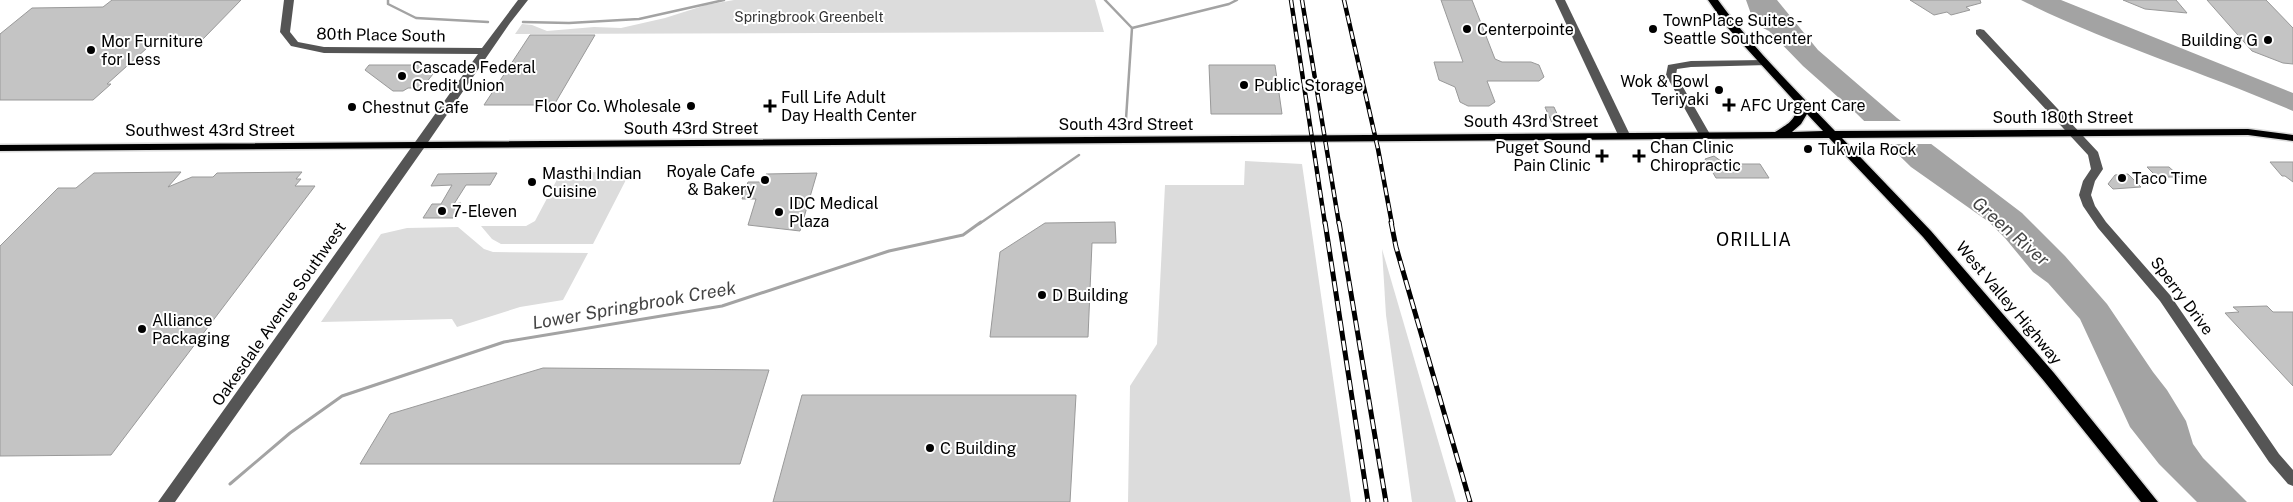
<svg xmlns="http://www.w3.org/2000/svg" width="2293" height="502" font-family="'Public Sans',sans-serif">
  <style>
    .green { fill: #dcdcdc }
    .water { fill: #a3a3a3 }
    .pier { fill: #fff }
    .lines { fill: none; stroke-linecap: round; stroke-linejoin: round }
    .stream-far1 { stroke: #a3a3a3; stroke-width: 2.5 }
    .stream { stroke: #a3a3a3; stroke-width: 3 }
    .building { fill: #c4c4c4; stroke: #999 }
    .major-casing { stroke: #dbdbdb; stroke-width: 3 }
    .minor { fill: #555; fill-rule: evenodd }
    .major { fill: #000; fill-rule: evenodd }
    .rail-far1-casing { stroke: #000; stroke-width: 4.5 }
    .rail-casing { stroke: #000; stroke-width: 5 }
    .rail-far1 { stroke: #fff; stroke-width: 2.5; stroke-dasharray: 8; stroke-linecap: butt }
    .rail { stroke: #fff; stroke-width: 3; stroke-dasharray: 10; stroke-linecap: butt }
    .poi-dot { fill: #000; stroke: #fff; stroke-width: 2 }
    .labels { text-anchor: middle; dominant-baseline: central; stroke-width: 4; stroke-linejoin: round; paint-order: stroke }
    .far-park-label { font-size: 14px; fill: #333; stroke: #fff }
    .poi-label { font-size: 16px; fill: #000; stroke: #fff; text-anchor: start }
    .street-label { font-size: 16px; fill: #000; stroke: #fff }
    .water-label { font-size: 18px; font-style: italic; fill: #444; stroke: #fff }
    .neighbourhood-label { font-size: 18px; letter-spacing: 1px; fill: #000; stroke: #fff }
  </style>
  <rect width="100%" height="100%" fill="#fff"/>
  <g class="green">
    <polygon points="734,0 1095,0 1104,32 515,34 522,24 532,25 547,31 594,27 621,28 665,18 706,5"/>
    <polygon points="1245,161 1302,164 1351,502 1128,502 1130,386 1157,344 1165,185 1244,185"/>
    <polygon points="561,172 630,172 593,244 501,244 492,239 481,226 526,226 535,221"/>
    <polygon points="458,227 484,249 493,252 588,253 563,300 520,307 457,327 452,319 321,322 381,234 407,228"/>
    <polygon points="1382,249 1456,502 1412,502 1386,315"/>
  </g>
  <g class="water">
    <polygon points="1746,0 1777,0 1818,50 1897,118 2022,213 2065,256 2107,304 2153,372 2167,390 2186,421 2193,444 2203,458 2247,502 2197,502 2159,464 2130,427 2080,319 2048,283 2033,272 2005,238 1989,222 1911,167 1856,113 1803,66 1769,31 1761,27 1751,14"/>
    <path d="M2021 0H2061L2293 93V111C2203 72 2109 44 2021 0Z"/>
  </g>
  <polygon class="pier" points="1861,121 1905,121 1933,144 1885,144"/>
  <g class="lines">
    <g class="stream-far1">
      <polyline points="388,0 388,4 416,18 488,22"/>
      <polyline points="1105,0 1132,28 1126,119 1117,126"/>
      <polyline points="523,22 569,23 639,19 724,0"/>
      <polyline points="1132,28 1229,4 1237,0"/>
      <polyline points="979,224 1079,155"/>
    </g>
    <polyline class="stream" points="230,484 290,433 342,396 504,342 722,306 889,251 963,235 981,222"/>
  </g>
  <g class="building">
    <polygon points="112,0 241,0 203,39 157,39 107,84 111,84 93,100 0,100 0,34 32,8 103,7"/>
    <polygon points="1441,0 1472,0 1495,59 1502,62 1531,62 1539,65 1544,77 1539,81 1487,81 1495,102 1489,106 1468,106 1460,102 1455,87 1439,80 1434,62 1463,62"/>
    <polygon points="1910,0 1980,0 1981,3 1966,7 1970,10 1951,15 1947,12 1934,15"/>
    <polygon points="2123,0 2176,0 2187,13 2145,9"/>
    <polygon points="2207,0 2266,0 2293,28 2293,64 2283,63 2252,51"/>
    <polygon points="530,35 595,35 554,105 484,105"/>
    <polygon points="369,65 440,65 422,88 408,88 403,91 393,91 365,70"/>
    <polygon points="1209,65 1275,65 1282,114 1211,114"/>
    <polygon points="1545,107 1554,107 1561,123 1552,123"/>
    <polygon points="1714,156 1725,164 1760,164 1769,178 1716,178 1705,159"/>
    <polygon points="2270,162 2293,162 2293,182 2285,176 2282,176"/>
    <polygon points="2147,167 2169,167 2180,177 2157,177"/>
    <polygon points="181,172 168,187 192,177 213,177 217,173 302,172 296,179 301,179 295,186 315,186 111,455 0,456 0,246 58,188 76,188 94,173"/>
    <polygon points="497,173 490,185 466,185 454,204 461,203 453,218 423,218 432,204 441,204 452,185 431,186 438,174"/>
    <polygon points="817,173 800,231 748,225 756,199 742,199 748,182 763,182 766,174"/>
    <polygon points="2128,174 2141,187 2113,189 2108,184 2115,175"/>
    <polygon points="1115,222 1116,243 1092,243 1088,337 990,337 1000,252 1045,223"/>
    <polygon points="2267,306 2273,312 2293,312 2293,386 2225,313 2239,312 2233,307"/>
    <polygon points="543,368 769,370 740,464 360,464 390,414"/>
    <polygon points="802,395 1076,395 1070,502 773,502"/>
  </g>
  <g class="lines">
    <defs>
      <path id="major" d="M1708 0H1718C1753 48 1795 89 1835 131L2248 129 2293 135V141L2248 135 1842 138 1931 231 2054 373 2158 502H2141L2044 381 1923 237 1829 138 0 151V145L1775 132C1788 124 1795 121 1798 105L1727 27ZM1807 114 1823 131 1792 132 1801 124Z"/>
    </defs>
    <use href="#major" class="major-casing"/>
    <g class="minor">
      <polygon points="284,0 294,0 290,32 298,42 324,47 482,48 518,0 528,0 510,23 424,148 175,502 158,502 478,54 324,53 291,46 280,32"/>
      <polygon points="1555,0 1565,0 1631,137 1629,139 1621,139 1619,137"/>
      <polygon points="1980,29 1984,30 2098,152 2103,169 2095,181 2091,195 2095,206 2106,222 2170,295 2279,454 2293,470 2293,486 2288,484 2269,462 2160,301 2098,228 2083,206 2079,195 2083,181 2091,169 2088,155 1976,34 1976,30"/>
      <polygon points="1764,60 1769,63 1768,65 1691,67 1677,69 1676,75 1711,136 1709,138 1701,138 1666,75 1668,65 1691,61"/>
    </g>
    <use href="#major" class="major"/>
    <defs>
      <g id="rail-far1">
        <polyline points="1291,0 1325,224"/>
        <polyline points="1302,0 1339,224"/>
        <polyline points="1344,0 1378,149 1392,224"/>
      </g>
      <g id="rail">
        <polyline points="1325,222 1368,502"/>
        <polyline points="1339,222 1386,502"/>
        <polyline points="1391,222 1396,247 1470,502"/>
      </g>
    </defs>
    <use href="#rail-far1" class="rail-far1-casing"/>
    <use href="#rail" class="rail-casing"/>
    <use href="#rail-far1" class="rail-far1"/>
    <use href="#rail" class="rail"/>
  </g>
  <g class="poi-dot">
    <circle cx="1467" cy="29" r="5"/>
    <circle cx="1653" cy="29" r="5"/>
    <circle cx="2268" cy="40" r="5"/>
    <circle cx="91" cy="50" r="5"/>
    <circle cx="402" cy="76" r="5"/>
    <circle cx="1244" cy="85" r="5"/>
    <circle cx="1719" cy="90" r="5"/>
    <path d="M1726.5 97.5h5v5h5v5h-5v5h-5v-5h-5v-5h5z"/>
    <circle cx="691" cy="106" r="5"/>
    <path d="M767.5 98.5h5v5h5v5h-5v5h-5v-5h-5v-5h5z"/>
    <circle cx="352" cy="107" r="5"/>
    <circle cx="1808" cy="149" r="5"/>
    <path d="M1599.5 148.5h5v5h5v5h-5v5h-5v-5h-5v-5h5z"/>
    <path d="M1636.5 148.5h5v5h5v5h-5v5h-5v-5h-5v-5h5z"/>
    <circle cx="2122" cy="178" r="5"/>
    <circle cx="765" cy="180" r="5"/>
    <circle cx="532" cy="182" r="5"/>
    <circle cx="442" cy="211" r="5"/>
    <circle cx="779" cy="212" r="5"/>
    <circle cx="1042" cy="295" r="5"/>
    <circle cx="142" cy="329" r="5"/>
    <circle cx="930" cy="448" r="5"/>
  </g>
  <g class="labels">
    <g class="far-park-label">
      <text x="809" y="17">Springbrook Greenbelt</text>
    </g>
    <g class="poi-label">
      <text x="1663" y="20">TownPlace Suites -<tspan x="1663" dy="18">Seattle Southcenter</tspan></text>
      <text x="1477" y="29">Centerpointe</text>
      <text x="2258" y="40" text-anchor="end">Building G</text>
      <text x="101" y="41">Mor Furniture<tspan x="101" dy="18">for Less</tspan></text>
      <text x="412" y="67">Cascade Federal<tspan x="412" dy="18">Credit Union</tspan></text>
      <text x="1709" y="81" text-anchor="end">Wok &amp; Bowl<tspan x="1709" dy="18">Teriyaki</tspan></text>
      <text x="1254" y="85">Public Storage</text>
      <text x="781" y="97">Full Life Adult<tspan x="781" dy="18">Day Health Center</tspan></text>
      <text x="1740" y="105">AFC Urgent Care</text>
      <text x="681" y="106" text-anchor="end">Floor Co. Wholesale</text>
      <text x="362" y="107">Chestnut Cafe</text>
      <text x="1591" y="147" text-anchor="end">Puget Sound<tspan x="1591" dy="18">Pain Clinic</tspan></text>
      <text x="1650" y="147">Chan Clinic<tspan x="1650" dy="18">Chiropractic</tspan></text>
      <text x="1818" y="149">Tukwila Rock</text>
      <text x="755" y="171" text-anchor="end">Royale Cafe<tspan x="755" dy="18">&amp; Bakery</tspan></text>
      <text x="542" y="173">Masthi Indian<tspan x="542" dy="18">Cuisine</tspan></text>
      <text x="2132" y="178">Taco Time</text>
      <text x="789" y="203">IDC Medical<tspan x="789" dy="18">Plaza</tspan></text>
      <text x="452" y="211">7-Eleven</text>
      <text x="1052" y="295">D Building</text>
      <text x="152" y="320">Alliance<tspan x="152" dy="18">Packaging</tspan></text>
      <text x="940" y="448">C Building</text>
    </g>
    <g class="street-label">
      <text transform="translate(381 35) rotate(1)">80th Place South</text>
      <text x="2063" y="117">South 180th Street</text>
      <text x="1531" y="121">South 43rd Street</text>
      <text x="1126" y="124">South 43rd Street</text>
      <text x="691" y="128">South 43rd Street</text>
      <text x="210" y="130">Southwest 43rd Street</text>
      <text transform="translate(2182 296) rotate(53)">Sperry Drive</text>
      <text transform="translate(2009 303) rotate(50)">West Valley Highway</text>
      <text transform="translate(279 314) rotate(-55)">Oakesdale Avenue Southwest</text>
    </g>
    <g class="water-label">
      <text transform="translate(2011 231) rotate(41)">Green River</text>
      <text transform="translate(634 305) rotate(-10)">Lower Springbrook Creek</text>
    </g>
    <g class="neighbourhood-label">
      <text x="1754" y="239">ORILLIA</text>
    </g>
  </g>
</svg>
